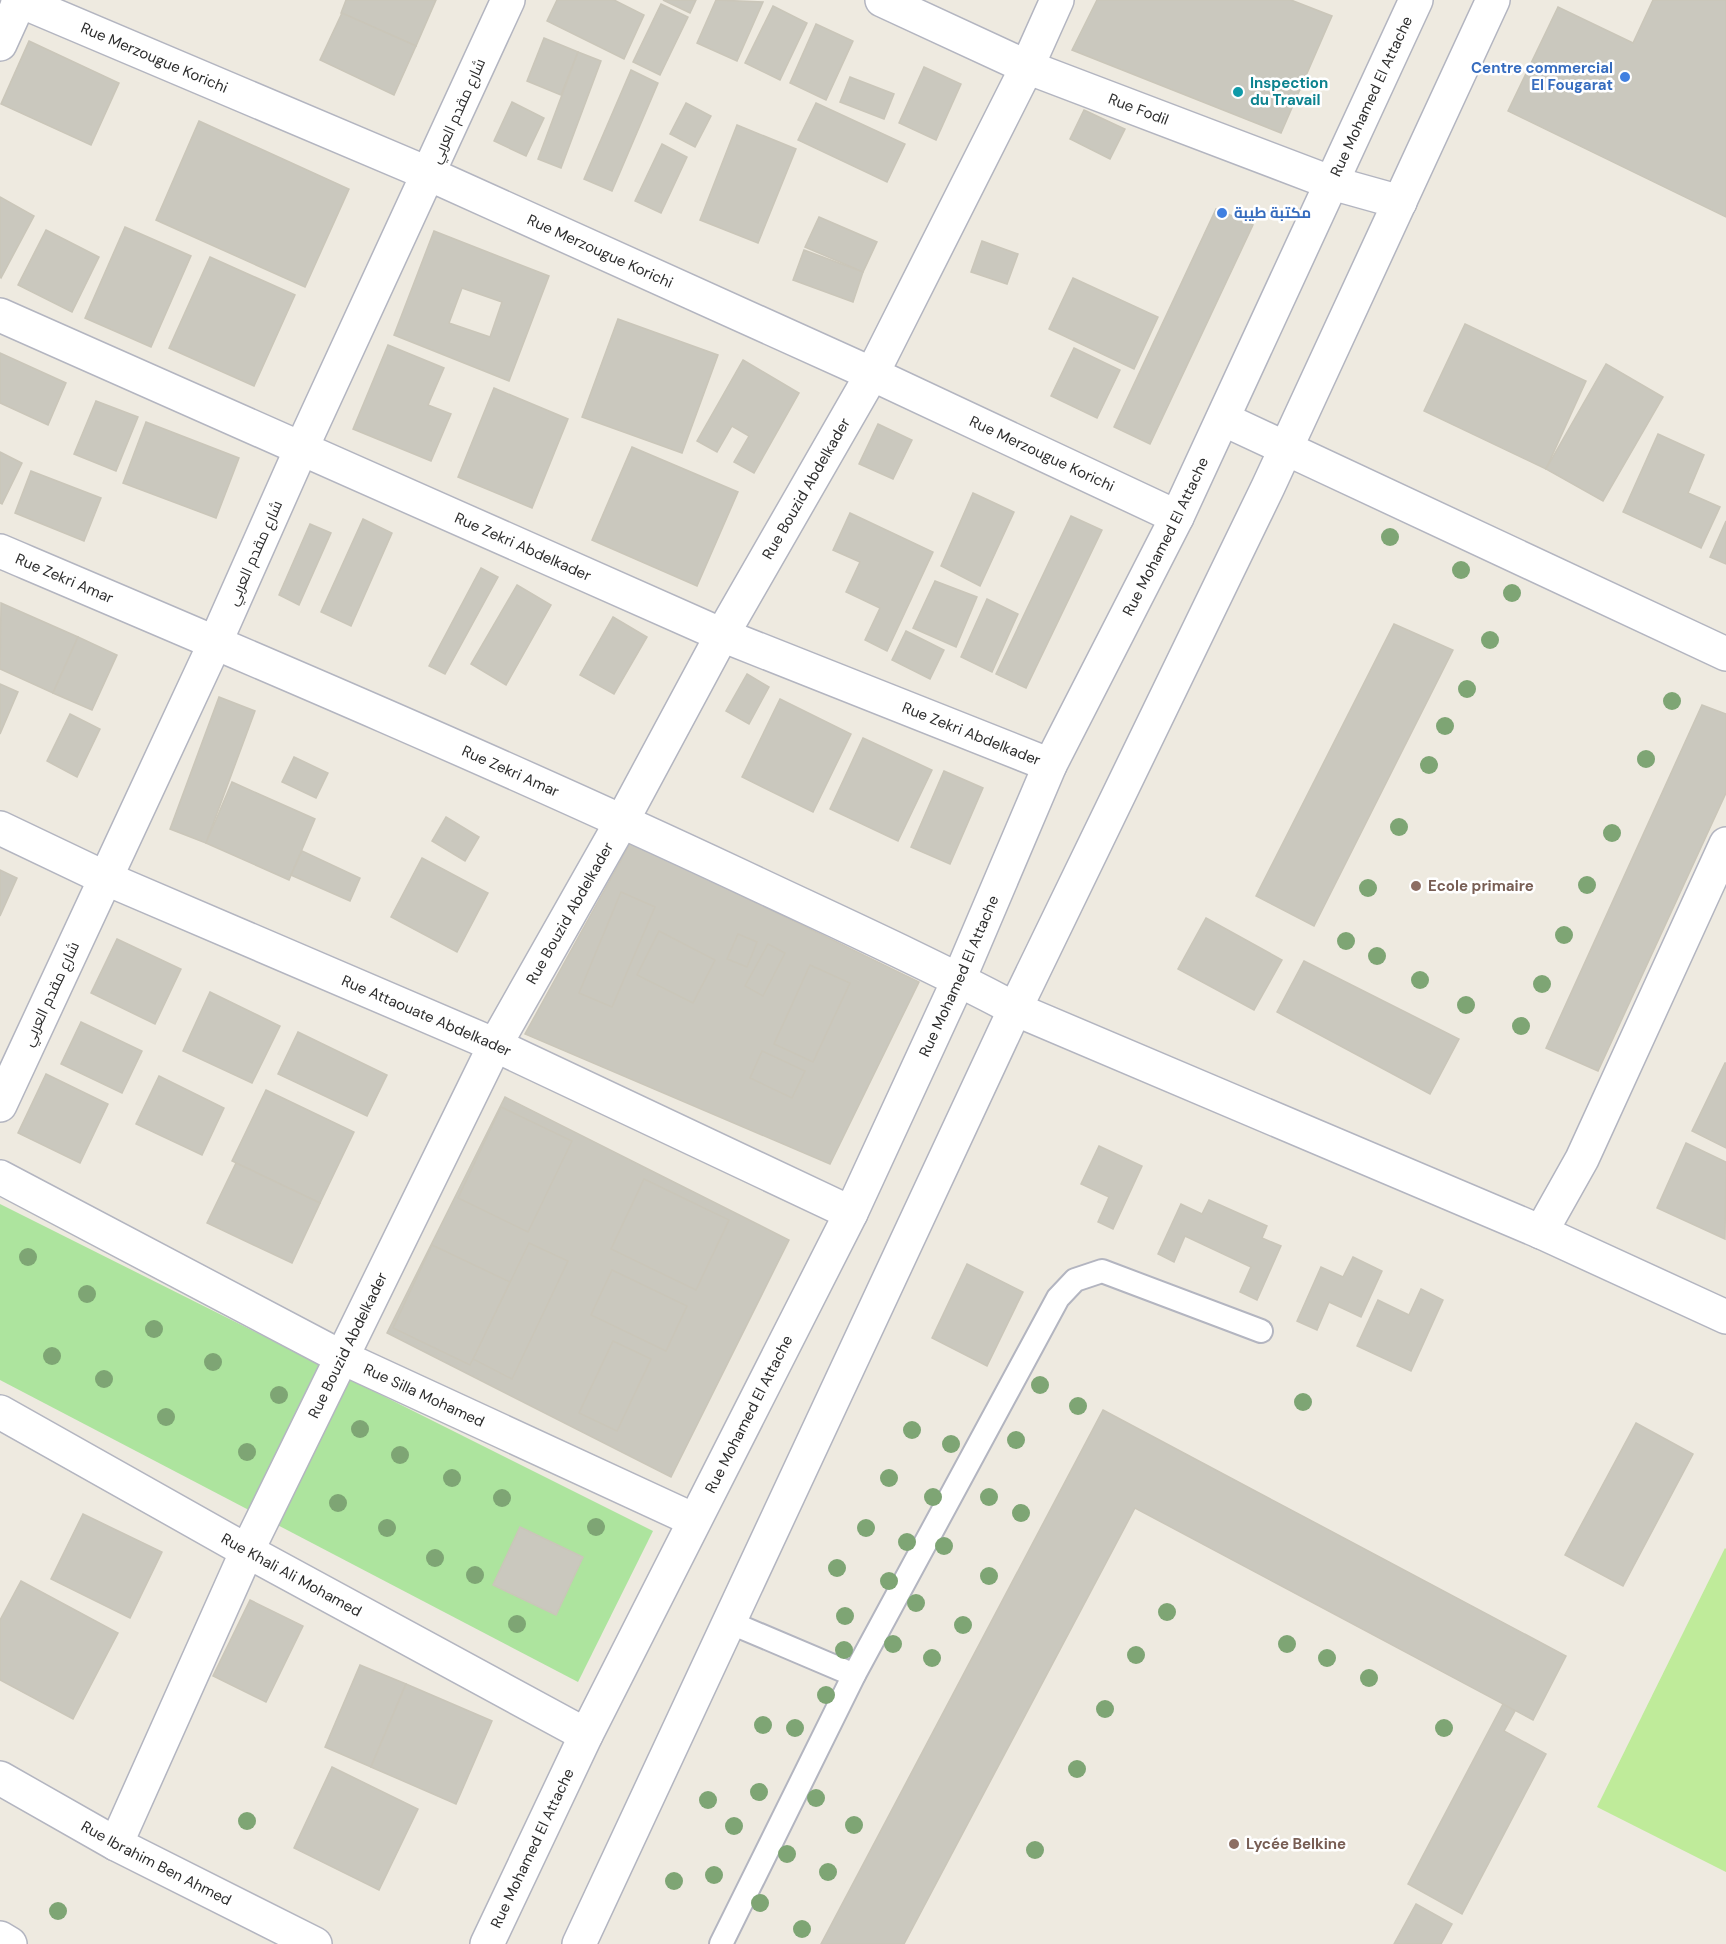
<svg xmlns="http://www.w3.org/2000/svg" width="1726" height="1944" font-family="'DM Sans',Cairo,sans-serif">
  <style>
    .green { fill: #ade49e }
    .pitch { fill: #bfeb9a }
    .building { fill: #cac8be; stroke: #cac6b9; stroke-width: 1.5; fill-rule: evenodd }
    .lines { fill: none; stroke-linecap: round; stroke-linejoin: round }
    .service-casing { stroke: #b3b5c0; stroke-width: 26 }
    .minor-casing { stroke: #b3b5c0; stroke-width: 36 }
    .tertiary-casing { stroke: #b3b5c0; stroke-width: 36 }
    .service { stroke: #fff; stroke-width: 22 }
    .minor { stroke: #fff; stroke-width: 33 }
    .tertiary { stroke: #fff; stroke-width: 33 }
    .tree { fill: #7ea574 }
    .shop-dot { fill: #3f7fe0; stroke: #fff; stroke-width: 2 }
    .culture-dot { fill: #0f9aa8; stroke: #fff; stroke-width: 2 }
    .education-dot { fill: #8d6e63; stroke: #fff; stroke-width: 2 }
    .labels { text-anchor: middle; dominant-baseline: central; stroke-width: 5; stroke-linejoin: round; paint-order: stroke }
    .street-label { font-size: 15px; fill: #2d2d2d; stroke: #fff }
    .shop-label { font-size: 15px; font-weight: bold; fill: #366cbe; stroke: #fff; text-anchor: end }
    .culture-label { font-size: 15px; font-weight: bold; fill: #0d838f; stroke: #fff; text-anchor: start }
    .education-label { font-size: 15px; font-weight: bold; fill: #785e54; stroke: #fff; text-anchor: start }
  </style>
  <rect width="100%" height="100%" fill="#eeeae0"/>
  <polygon class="green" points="0,1204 653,1531 578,1682 0,1380"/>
  <polygon class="pitch" points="1725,1548 1726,1549 1726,1872 1597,1807"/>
  <g class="building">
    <polygon points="346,0 436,0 416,46 341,13"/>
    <polygon points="557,0 614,0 644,15 624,59 547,21"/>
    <polygon points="663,0 696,0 690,13"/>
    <polygon points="716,0 763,2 737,61 697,43"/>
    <polygon points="1097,0 1291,0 1332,16 1281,133 1072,50"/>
    <polygon points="1653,0 1726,0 1726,217 1508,111 1558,7 1633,43"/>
    <polygon points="661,4 688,17 660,75 633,62"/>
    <polygon points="773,6 807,23 780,80 745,63"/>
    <polygon points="342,13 416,46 394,95 320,60"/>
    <polygon points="816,24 853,41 826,100 790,83"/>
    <polygon points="544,38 578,52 561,95 527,81"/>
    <polygon points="29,41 119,83 91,145 1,104"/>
    <polygon points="578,52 601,61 561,168 538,159"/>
    <polygon points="924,67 961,84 936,140 899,123"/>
    <polygon points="631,70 658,83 612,191 584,179"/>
    <polygon points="850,77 894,94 884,119 840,102"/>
    <polygon points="512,102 544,118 526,156 494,141"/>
    <polygon points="686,103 711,116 695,147 670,134"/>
    <polygon points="816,103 905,144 887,182 798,140"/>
    <polygon points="1084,110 1125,129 1110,159 1070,139"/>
    <polygon points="199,121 349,189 305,287 156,220"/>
    <polygon points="737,125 796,149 758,243 700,220"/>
    <polygon points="662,144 687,157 661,213 635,201"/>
    <polygon points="0,197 34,216 1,278 0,277"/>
    <polygon points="1216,209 1253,225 1150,444 1114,427"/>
    <polygon points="819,217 877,242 863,272 805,247"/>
    <polygon points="125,227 191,256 151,347 85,318"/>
    <polygon points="46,230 99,257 72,312 18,285"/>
    <path d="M434 231 549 276 509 381 394 335ZM462 288 502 302 490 337 449 323Z"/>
    <polygon points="982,241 1018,254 1007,284 971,272"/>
    <polygon points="804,250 863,272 853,302 793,280"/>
    <polygon points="210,257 295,295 254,386 169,348"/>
    <polygon points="1073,278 1158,317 1134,369 1049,329"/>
    <polygon points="618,319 718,355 682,453 582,417"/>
    <polygon points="1465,324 1586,381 1546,469 1424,411"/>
    <polygon points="388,345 444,368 428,405 451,414 431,461 353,429"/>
    <polygon points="1074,348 1120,370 1097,418 1051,396"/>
    <polygon points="0,353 66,383 48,425 0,403"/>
    <polygon points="743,360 799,393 754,473 734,462 749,436 732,426 717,452 697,441"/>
    <polygon points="1606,364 1663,397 1603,501 1546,469"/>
    <polygon points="494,388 568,419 532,508 458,477"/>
    <polygon points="96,401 138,417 116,471 74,454"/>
    <polygon points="146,422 239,458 216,518 123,483"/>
    <polygon points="878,424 912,440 893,479 859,464"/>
    <polygon points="1658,434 1704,455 1688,493 1720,507 1701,548 1623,512"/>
    <polygon points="632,447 738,492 697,586 592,540"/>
    <polygon points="0,452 22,463 2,504 0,503"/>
    <polygon points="31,471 101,498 84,541 15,513"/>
    <polygon points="973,493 1014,512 980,586 941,566"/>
    <polygon points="850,513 933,552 887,651 865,640 880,608 846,592 860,562 833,550"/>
    <polygon points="1071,516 1102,530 1026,688 996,674"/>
    <polygon points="363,519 392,533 351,626 321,612"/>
    <polygon points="1726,521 1726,564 1710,557"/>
    <polygon points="310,524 331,533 299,605 279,595"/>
    <polygon points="481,568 498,577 445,674 429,666"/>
    <polygon points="935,581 977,597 956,647 913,628"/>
    <polygon points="517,585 551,605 506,685 471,664"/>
    <polygon points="987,599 1018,614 992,672 961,657"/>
    <polygon points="1,603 78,637 53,693 0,669"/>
    <polygon points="613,617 647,637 614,694 580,675"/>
    <polygon points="1394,624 1453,650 1314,926 1256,896"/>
    <polygon points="906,631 944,650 930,679 892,660"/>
    <polygon points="78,637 117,655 92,710 53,693"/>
    <polygon points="747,674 769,687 749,724 726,711"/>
    <polygon points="0,684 18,692 0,734"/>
    <polygon points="219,697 255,711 206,843 170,829"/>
    <polygon points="780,699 851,734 813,812 742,777"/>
    <polygon points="1702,705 1726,714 1726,793 1598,1071 1546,1048"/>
    <polygon points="70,714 100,729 77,777 47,761"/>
    <polygon points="863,738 932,770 898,841 830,809"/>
    <polygon points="294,757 328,773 316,798 282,782"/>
    <polygon points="944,771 983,788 950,864 911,847"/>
    <polygon points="232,782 315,819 289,880 206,843"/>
    <polygon points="446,817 479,837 465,861 432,841"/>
    <polygon points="631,842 919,982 830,1164 525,1034"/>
    <polygon points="302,851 360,878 350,901 291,875"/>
    <polygon points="422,858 488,893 457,952 391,917"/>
    <polygon points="0,870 17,878 0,916"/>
    <polygon points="621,892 655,907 612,1007 579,993"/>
    <polygon points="1206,918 1282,960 1254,1010 1178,969"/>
    <polygon points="659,931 715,960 693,1003 637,975"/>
    <polygon points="738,934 757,942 747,967 727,959"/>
    <polygon points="117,939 181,969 155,1024 91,993"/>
    <polygon points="768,944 785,953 763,996 745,986"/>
    <polygon points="1304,961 1459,1039 1430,1094 1277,1012"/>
    <polygon points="810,965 850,983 813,1062 774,1044"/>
    <polygon points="210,992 280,1026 252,1083 183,1051"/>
    <polygon points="81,1022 142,1051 122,1093 61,1064"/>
    <polygon points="298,1032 387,1075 367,1116 278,1074"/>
    <polygon points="762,1051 805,1071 792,1098 750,1078"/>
    <polygon points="1725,1063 1726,1063 1726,1148 1692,1131"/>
    <polygon points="46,1074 108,1104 80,1163 18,1133"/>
    <polygon points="159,1076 224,1108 202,1155 136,1124"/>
    <polygon points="266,1090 354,1132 320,1203 232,1161"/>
    <polygon points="505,1097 789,1240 671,1477 387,1333"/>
    <polygon points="501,1107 572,1141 528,1232 458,1198"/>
    <polygon points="1686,1143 1726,1162 1725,1239 1657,1208"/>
    <polygon points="1099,1146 1142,1166 1113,1229 1098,1222 1109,1197 1081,1184"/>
    <polygon points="236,1163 320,1203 292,1263 207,1223"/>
    <polygon points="644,1179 729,1220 696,1290 611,1249"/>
    <polygon points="1209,1200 1267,1226 1262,1238 1281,1246 1257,1300 1240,1292 1251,1267 1185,1236 1174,1262 1158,1254 1181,1204 1202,1214"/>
    <polygon points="529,1243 568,1261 512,1379 473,1359"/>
    <polygon points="432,1245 510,1282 470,1365 393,1328"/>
    <polygon points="1353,1257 1382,1271 1361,1317 1329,1302 1317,1330 1297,1321 1321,1267 1343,1277"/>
    <polygon points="967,1264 1023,1292 987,1366 932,1338"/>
    <polygon points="612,1270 687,1306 666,1351 591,1315"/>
    <polygon points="1421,1289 1443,1300 1411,1371 1357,1346 1378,1300 1409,1315"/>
    <polygon points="613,1341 651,1359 617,1431 579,1413"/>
    <polygon points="1103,1410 1566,1656 1533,1720 1135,1508 904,1944 821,1944"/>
    <polygon points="1636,1423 1693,1454 1623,1586 1565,1555"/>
    <polygon points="83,1514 162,1552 130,1618 51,1579"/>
    <polygon points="520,1527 583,1557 556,1615 493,1585"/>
    <polygon points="21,1581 118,1633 73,1719 0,1680 0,1620"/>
    <polygon points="250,1600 303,1626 266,1702 213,1676"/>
    <polygon points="360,1665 406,1684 371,1767 325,1747"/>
    <polygon points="406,1684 492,1721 456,1804 371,1767"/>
    <polygon points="1503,1704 1515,1711 1504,1731 1546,1754 1462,1914 1408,1884"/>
    <polygon points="332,1767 418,1809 379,1890 294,1848"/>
    <polygon points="1416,1904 1452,1924 1441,1944 1394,1944"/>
  </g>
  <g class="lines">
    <defs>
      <g id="service">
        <polyline points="729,1622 854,1675"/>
        <polyline points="721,1944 854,1675 1058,1298 1075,1280 1102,1271 1261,1331"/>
      </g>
      <g id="minor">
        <path id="s1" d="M18 0 429 174 872 374 1177 517"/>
        <path id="s2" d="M882 0 1027 67 1332 183 1400 202"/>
        <polyline points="0,44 20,0"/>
        <path id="s3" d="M0 315 722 635 1050 765"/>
        <polyline points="1223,419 1726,654"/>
        <path id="s4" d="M0 551C247 656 495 761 738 875 831 919 925 961 1015 1009L1541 1232 1726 1317"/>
        <path id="s5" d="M0 828 105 878 495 1045 851 1213"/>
        <polyline points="0,1105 215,643 302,447 508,0"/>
        <path id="s6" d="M0 1177 341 1357 694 1520"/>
        <polyline points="1541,1232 1582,1159 1726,844"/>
        <path id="s7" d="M0 1412 247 1551 586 1735"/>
        <path id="s8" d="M0 1778 116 1844 315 1944"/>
        <path id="s9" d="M116 1844 247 1551 495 1045 622 821 722 635 872 374 1027 67 1057 0"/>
        <polyline points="0,1938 10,1944"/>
      </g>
      <g id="tertiary">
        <path id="s10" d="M487 1944 586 1735 851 1213 959 979 1050 765 1177 517 1416 0"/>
        <polyline points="579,1944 1015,1009 1268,487 1493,0"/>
      </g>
    </defs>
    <use href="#service" class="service-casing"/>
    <use href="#minor" class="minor-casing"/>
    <use href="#tertiary" class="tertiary-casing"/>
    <use href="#service" class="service"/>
    <use href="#minor" class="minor"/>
    <use href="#tertiary" class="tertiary"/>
  </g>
  <g class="tree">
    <circle cx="1390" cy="537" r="9"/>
    <circle cx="1461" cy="570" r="9"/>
    <circle cx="1512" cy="593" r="9"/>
    <circle cx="1490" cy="640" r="9"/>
    <circle cx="1467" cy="689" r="9"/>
    <circle cx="1672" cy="701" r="9"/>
    <circle cx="1445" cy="726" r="9"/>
    <circle cx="1646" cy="759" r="9"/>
    <circle cx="1429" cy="765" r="9"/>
    <circle cx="1399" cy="827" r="9"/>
    <circle cx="1612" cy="833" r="9"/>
    <circle cx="1587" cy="885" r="9"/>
    <circle cx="1368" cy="888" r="9"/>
    <circle cx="1564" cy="935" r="9"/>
    <circle cx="1346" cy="941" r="9"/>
    <circle cx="1377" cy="956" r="9"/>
    <circle cx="1420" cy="980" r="9"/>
    <circle cx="1542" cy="984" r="9"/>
    <circle cx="1466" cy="1005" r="9"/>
    <circle cx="1521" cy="1026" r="9"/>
    <circle cx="28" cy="1257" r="9"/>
    <circle cx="87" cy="1294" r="9"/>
    <circle cx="154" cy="1329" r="9"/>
    <circle cx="52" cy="1356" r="9"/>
    <circle cx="213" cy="1362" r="9"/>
    <circle cx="104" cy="1379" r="9"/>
    <circle cx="1040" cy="1385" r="9"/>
    <circle cx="279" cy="1395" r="9"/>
    <circle cx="1303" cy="1402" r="9"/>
    <circle cx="1078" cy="1406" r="9"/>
    <circle cx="166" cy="1417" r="9"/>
    <circle cx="360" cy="1429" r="9"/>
    <circle cx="912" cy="1430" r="9"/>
    <circle cx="1016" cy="1440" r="9"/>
    <circle cx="951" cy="1444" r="9"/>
    <circle cx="247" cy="1452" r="9"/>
    <circle cx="400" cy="1455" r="9"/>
    <circle cx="452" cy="1478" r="9"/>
    <circle cx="889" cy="1478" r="9"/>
    <circle cx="933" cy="1497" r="9"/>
    <circle cx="989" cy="1497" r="9"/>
    <circle cx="502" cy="1498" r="9"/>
    <circle cx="338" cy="1503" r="9"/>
    <circle cx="1021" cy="1513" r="9"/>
    <circle cx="596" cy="1527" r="9"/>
    <circle cx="387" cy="1528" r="9"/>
    <circle cx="866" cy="1528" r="9"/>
    <circle cx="907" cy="1542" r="9"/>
    <circle cx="944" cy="1546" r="9"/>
    <circle cx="435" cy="1558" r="9"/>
    <circle cx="837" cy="1568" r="9"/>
    <circle cx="475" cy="1575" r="9"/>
    <circle cx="989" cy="1576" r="9"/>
    <circle cx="889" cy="1581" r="9"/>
    <circle cx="916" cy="1603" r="9"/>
    <circle cx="1167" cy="1612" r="9"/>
    <circle cx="845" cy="1616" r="9"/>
    <circle cx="517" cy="1624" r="9"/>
    <circle cx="963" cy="1625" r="9"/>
    <circle cx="893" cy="1644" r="9"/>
    <circle cx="1287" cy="1644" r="9"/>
    <circle cx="844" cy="1650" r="9"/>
    <circle cx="1136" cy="1655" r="9"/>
    <circle cx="932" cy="1658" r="9"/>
    <circle cx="1327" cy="1658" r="9"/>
    <circle cx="1369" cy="1678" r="9"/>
    <circle cx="826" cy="1695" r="9"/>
    <circle cx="1105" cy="1709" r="9"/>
    <circle cx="763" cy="1725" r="9"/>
    <circle cx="795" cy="1728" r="9"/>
    <circle cx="1444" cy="1728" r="9"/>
    <circle cx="1077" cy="1769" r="9"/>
    <circle cx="759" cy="1792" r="9"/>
    <circle cx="816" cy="1798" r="9"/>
    <circle cx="708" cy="1800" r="9"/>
    <circle cx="247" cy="1821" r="9"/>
    <circle cx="854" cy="1825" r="9"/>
    <circle cx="734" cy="1826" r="9"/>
    <circle cx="1035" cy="1850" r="9"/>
    <circle cx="787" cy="1854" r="9"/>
    <circle cx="828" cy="1872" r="9"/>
    <circle cx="714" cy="1875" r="9"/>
    <circle cx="674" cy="1881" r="9"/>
    <circle cx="760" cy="1903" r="9"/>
    <circle cx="58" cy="1911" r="9"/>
    <circle cx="802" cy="1929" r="9"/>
  </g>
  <g class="shop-dot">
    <circle cx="1625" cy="77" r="6"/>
    <circle cx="1222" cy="213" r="6"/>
  </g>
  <circle class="culture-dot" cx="1238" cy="92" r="6"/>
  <g class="education-dot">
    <circle cx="1416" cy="886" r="6"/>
    <circle cx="1234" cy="1844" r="6"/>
  </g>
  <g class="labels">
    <g class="street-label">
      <text stroke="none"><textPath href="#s1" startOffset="148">Rue Merzougue Korichi</textPath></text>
      <text stroke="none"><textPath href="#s10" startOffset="2049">Rue Mohamed El Attache</textPath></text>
      <text stroke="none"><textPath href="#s2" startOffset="279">Rue Fodil</textPath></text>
      <text transform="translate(458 111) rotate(-66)">شارع مقدم العربي</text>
      <text stroke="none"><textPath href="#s1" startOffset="634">Rue Merzougue Korichi</textPath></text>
      <text stroke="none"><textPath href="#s1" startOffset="1120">Rue Merzougue Korichi</textPath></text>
      <text stroke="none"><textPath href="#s9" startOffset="1522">Rue Bouzid Abdelkader</textPath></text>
      <text stroke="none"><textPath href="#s10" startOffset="1563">Rue Mohamed El Attache</textPath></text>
      <text stroke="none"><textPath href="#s3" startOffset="572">Rue Zekri Abdelkader</textPath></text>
      <text transform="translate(255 553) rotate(-66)">شارع مقدم العربي</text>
      <text stroke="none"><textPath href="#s4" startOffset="70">Rue Zekri Amar</textPath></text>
      <text stroke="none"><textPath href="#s3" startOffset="1058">Rue Zekri Abdelkader</textPath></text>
      <text stroke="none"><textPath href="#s4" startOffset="556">Rue Zekri Amar</textPath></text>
      <text stroke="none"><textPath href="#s9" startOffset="1036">Rue Bouzid Abdelkader</textPath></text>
      <text stroke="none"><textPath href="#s10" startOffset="1077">Rue Mohamed El Attache</textPath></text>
      <text transform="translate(51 994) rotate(-65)">شارع مقدم العربي</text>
      <text stroke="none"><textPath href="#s5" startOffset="466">Rue Attaouate Abdelkader</textPath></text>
      <text stroke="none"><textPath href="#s9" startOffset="550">Rue Bouzid Abdelkader</textPath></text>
      <text stroke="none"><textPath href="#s6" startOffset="477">Rue Silla Mohamed</textPath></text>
      <text stroke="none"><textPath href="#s10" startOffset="591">Rue Mohamed El Attache</textPath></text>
      <text stroke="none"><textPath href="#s7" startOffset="334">Rue Khali Ali Mohamed</textPath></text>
      <text stroke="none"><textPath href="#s10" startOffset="106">Rue Mohamed El Attache</textPath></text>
      <text stroke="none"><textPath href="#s8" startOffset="178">Rue Ibrahim Ben Ahmed</textPath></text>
    </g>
    <g class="shop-label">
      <text x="1613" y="68">Centre commercial<tspan x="1613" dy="17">El Fougarat</tspan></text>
      <text x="1234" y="213" text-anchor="start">مكتبة طيبة</text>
    </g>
    <g class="culture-label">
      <text x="1250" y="83">Inspection<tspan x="1250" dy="17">du Travail</tspan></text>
    </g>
    <g class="education-label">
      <text x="1428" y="886">Ecole primaire</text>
      <text x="1246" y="1844">Lycée Belkine</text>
    </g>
  </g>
</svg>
